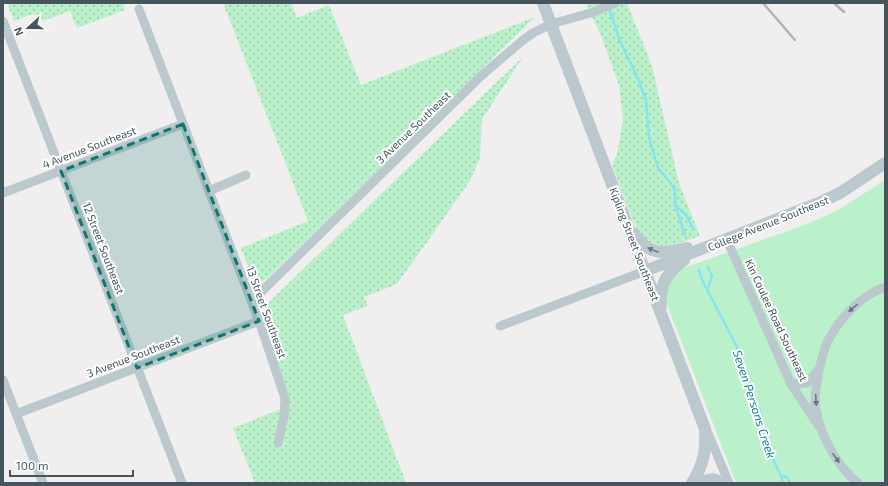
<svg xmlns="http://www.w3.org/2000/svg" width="888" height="486" font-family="'Exo 2',sans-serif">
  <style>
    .grass { fill: url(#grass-dots) }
    .green { fill: #baf1ca }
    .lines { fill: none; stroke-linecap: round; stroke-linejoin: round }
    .stream { stroke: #85e4f1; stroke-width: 2.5 }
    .minor { stroke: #bbc8ce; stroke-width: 9 }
    .tertiary { stroke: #bbc8ce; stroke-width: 12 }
    .rail { stroke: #b0b4b9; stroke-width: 2.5 }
    .oneway { fill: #68777f }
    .marked { fill: #0f766e; fill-opacity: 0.2; stroke: #0f766e; stroke-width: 3; stroke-dasharray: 8 5; stroke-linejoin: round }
    .labels { text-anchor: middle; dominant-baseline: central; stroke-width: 4; stroke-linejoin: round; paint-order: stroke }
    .street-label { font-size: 11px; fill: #45545d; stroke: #fff }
    .water-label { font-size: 12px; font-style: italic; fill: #078191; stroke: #fff }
  </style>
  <defs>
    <pattern id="grass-dots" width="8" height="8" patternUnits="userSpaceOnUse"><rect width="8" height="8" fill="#baf1ca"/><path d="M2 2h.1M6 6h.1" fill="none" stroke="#99c6a7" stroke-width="1.8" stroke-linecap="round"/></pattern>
  </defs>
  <rect width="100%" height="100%" fill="#f1eeef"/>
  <g class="grass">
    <polygon points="7,3 127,3 123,5 125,10 77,28 70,11 43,21 40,15 32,14 14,21"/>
    <polygon points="223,3 291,3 297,18 329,5 361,85 535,17 267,279 255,284 241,248 308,221"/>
    <polygon points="585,3 627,3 652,66 679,183 700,236 663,249 646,240 639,231 633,220 613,168 613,162 617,155 623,119 619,85 600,33"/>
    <polygon points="523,57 482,119 480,158 470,181 397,284 364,297 368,306 343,315 406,483 255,483 233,428 286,407 266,305"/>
  </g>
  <path class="green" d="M885 180V483H736L668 307C664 290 669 277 684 268L807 224 840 209Z"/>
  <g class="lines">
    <g class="stream">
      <polyline points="609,8 620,41 638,79 646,100 649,138 658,168 670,182 675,190 675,205 685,235"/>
      <polyline points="676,206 686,215 694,230"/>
      <polyline points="699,270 703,282 737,347 741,369 760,411 764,430 774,461 781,476 783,483"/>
      <polyline points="708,288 712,276 708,267"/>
      <polyline points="781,476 787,477 790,483"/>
    </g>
    <g class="minor">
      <polyline points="139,9 259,321 285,398 284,417 278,443"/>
      <polyline points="3,21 182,483"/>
      <polyline points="209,191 246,175"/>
      <polyline points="3,193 183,124"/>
      <polyline points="727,240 791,384 818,425"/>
      <polyline points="253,305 258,295 481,76 523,40 533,33 551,24 594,12 615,3"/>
      <polyline points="500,326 645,271"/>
      <polyline points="3,380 43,483"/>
      <polyline points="791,384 807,383 818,370"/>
      <polyline points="16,414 259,321"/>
      <polyline points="707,431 729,483"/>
      <path d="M858 483C836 466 815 427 815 398 816 383 822 350 830 337 842 316 862 295 885 287"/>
    </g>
    <g class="tertiary">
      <path d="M543 3 705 429C706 451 704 464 692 483"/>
      <path d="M634 233C648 256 664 254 687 248"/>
      <polyline points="645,271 821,202 840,193 885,163"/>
      <path d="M661 306C659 284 667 273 684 260"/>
      <polyline points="695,483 713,479 723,483"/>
    </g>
    <g class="rail">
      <polyline points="763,3 795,40"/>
      <polyline points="834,3 844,12"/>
    </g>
  </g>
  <defs><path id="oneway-solid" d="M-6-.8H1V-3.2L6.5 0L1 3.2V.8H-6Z"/></defs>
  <g class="oneway">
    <use href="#oneway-solid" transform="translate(653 250) rotate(-158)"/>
    <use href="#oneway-solid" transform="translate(853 308) rotate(140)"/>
    <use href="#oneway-solid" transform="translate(816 400) rotate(87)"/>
    <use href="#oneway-solid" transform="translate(836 458) rotate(55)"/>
  </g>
  <path class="marked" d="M183 124 259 321 137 368 61 171Z"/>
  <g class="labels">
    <g class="street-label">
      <text transform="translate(413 127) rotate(-44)">3 Avenue Southeast</text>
      <text transform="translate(89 147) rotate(-21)">4 Avenue Southeast</text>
      <text transform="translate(768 223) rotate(-22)">College Avenue Southeast</text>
      <text transform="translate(635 244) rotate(69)">Kipling Street Southeast</text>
      <text transform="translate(104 248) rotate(69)">12 Street Southeast</text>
      <text transform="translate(267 312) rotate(70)">13 Street Southeast</text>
      <text transform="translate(777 320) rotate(65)">Kin Coulee Road Southeast</text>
      <text transform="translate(133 356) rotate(-21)">3 Avenue Southeast</text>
    </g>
    <g class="water-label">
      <text transform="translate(755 404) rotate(72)">Seven Persons Creek</text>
    </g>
  </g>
  <rect width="888" height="486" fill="none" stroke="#45545d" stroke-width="8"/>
  <g transform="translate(28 28) rotate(249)" stroke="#ffffff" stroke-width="3" paint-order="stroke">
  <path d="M0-3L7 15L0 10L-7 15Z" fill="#45545d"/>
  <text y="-6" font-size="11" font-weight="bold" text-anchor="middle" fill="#45545d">N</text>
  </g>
  <path d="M10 470v6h123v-6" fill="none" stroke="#45545d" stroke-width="2"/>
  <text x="16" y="470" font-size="12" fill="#45545d" stroke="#ffffff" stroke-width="3" paint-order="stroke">100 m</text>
</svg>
